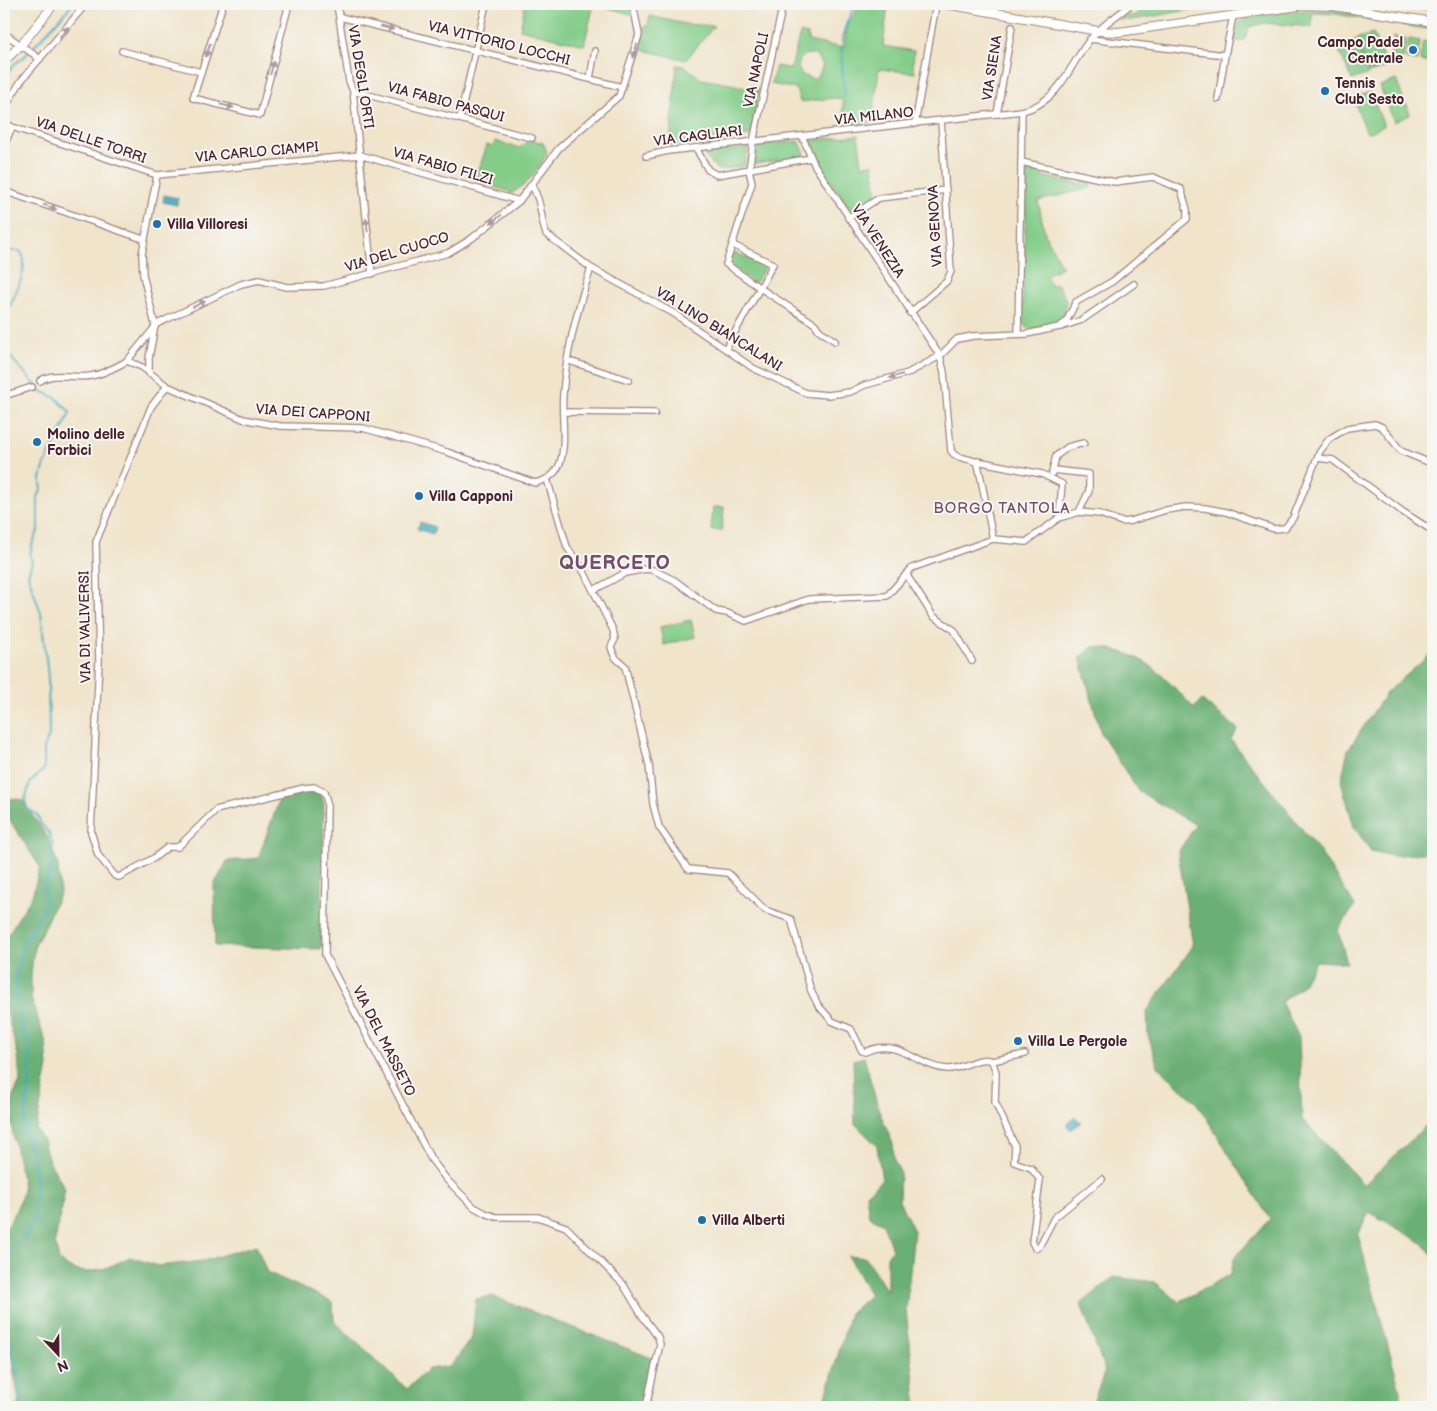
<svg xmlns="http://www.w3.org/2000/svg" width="1437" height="1411" font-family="'Balsamiq Sans',sans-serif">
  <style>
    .green { fill: #83cd89; stroke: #66765a; fill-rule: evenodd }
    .forest { fill: #6ab075; stroke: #5a6850 }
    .water { fill: #3daabc; stroke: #446474 }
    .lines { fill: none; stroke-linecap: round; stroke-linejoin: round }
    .stream { stroke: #3daabc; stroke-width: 2 }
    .street-casing { stroke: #9d827b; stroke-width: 8 }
    .secondary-casing { stroke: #9d827b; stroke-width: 10 }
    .street { stroke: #fff; stroke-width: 5.5 }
    .secondary { stroke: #fff; stroke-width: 8 }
    .oneway { fill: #ae9aa0 }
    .poi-dot { fill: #1f6fb2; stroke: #f6f6f2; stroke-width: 2 }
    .labels { text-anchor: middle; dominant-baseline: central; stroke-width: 4; stroke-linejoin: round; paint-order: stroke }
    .poi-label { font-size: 14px; font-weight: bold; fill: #4a1f2b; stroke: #f6f6f2; text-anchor: start }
    .street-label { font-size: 14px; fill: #4a1f2b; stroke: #f6f6f2 }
    .neighbourhood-label { font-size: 15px; letter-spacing: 1px; fill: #745066; stroke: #f6f6f2 }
    .district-label { font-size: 19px; font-weight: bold; letter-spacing: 1px; fill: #745066; stroke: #f6f6f2 }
  </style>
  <rect width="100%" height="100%" fill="#f6f6f2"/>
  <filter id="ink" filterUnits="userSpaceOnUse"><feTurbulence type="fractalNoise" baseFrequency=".02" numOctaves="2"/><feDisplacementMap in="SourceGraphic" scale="10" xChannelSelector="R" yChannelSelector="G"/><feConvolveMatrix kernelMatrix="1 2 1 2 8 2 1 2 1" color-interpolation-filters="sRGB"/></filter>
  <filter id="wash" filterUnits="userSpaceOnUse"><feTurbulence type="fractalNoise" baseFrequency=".0096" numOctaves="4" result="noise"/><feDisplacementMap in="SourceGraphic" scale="20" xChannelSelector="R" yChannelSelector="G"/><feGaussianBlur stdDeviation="1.12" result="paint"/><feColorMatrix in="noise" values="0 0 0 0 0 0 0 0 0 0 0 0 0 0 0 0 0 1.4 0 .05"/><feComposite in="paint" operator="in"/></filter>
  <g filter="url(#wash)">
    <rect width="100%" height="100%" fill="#f0e4cb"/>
    <g class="green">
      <polygon points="525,4 631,4 634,15 594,4 584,45 520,29"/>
      <path d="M861 4H888L883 46 914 51 913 65 915 73 879 69 872 123 843 127V100L835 98 800 102 796 89 771 84 776 66 791 69 800 33 808 35V41L844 48 847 24ZM806 54 815 55 823 64 819 75 813 79 802 75 798 68 800 60Z"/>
      <polygon points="1149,4 1223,4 1132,20 1119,20 1123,16 1136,15"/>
      <polygon points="1395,4 1433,4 1433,11"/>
      <polygon points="1303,10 1336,10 1433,26 1433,30 1335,14 1312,13 1312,27 1264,23 1249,27 1244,41 1233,41 1240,22 1246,17"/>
      <polygon points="650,16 685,24 714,26 686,60 639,49 644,26 648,26"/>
      <polygon points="1373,33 1387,67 1369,73 1356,39"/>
      <polygon points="1394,37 1406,39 1403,59 1391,57"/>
      <polygon points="1409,39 1420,41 1417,61 1406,59"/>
      <polygon points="1354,40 1368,74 1352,80 1337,46"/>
      <polygon points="1423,41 1433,43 1431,63 1420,61"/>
      <polygon points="677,65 685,66 701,79 759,89 751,136 670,145"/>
      <polygon points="1396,80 1410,115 1394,122 1380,86"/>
      <polygon points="1370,92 1384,126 1367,133 1353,98"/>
      <polygon points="858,135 862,165 873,164 877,194 851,211 816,159 810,141"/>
      <path d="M529 139 543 143 547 152C540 168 527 186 510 194L509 191 475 182 487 145 493 147 495 141 520 148Z"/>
      <polygon points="799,141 805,154 803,156 755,164 754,162 759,145"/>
      <polygon points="748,148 744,166 718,170 704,155 705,152"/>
      <path d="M1027 169 1038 171 1042 176 1080 184 1085 179 1090 181 1092 186 1090 188 1038 201 1045 234 1062 267 1046 275 1051 286 1057 283 1067 302 1065 304C1068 325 1045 326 1030 329L1026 327 1022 322Z"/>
      <polygon points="735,253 766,265 755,284 728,263"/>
      <polygon points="713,507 724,507 722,531 711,530"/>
      <polygon points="691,620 695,637 664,645 660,627"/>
    </g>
    <g class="forest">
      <path d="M1094 646C1148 654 1158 671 1194 708L1202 700 1238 729 1231 740 1318 849 1355 906 1338 930 1347 963 1316 961 1302 986 1281 1002 1299 1037 1302 1119 1364 1185 1433 1119V1257L1424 1244 1369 1212 1358 1235 1400 1390V1407H1091L1105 1371 1081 1304 1114 1277 1155 1282 1179 1302 1231 1274 1234 1258 1270 1219 1196 1102 1158 1067 1148 1035 1147 1011 1193 946 1178 852 1196 825 1138 791 1101 733 1080 658Z"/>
      <polygon points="1433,652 1433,852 1392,856 1371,851 1354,827 1341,781 1348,750 1386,693"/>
      <polygon points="311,790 320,793 324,803 321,949 215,946 214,885 227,861 258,858 281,795"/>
      <path d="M12 798 22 800 48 838 58 865 60 893 34 948 31 975V998L46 1043 48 1066 36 1129 43 1140 49 1161 65 1189 55 1242 59 1261C85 1281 104 1269 130 1257L158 1266 203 1261 256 1245 267 1272 333 1302 334 1321 407 1389 428 1369 451 1366 472 1337 476 1299 492 1296 652 1358 643 1407H20L4 1316V1231C10 1223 23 1198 23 1189 20 1153 0 1114 20 1082L18 1055 4 1002V941L32 896 40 867 9 819 7 803Z"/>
      <polygon points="864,1057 879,1111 893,1144 894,1160 900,1172 899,1201 914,1231 906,1311 917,1407 823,1407 850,1313 870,1295 848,1256 866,1258 887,1291 887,1257 892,1249 883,1224 869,1216 866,1194 882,1180 877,1146 855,1124 853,1060"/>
    </g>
    <g class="water">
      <polygon points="164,195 178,198 177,205 163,202"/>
      <polygon points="420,522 435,527 433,534 417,529"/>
      <polygon points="1075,1117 1081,1122 1071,1130 1066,1125"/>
    </g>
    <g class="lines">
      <g class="stream">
        <polyline points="4,80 14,64 23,58 73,4"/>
        <path d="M845 97C842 62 835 34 857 4"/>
        <path d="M4 251H20C33 265 10 304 4 319"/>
        <path d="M4 350 41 391 56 398 70 412C64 432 35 471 42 488L38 497V531L32 545 30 555 32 562 28 575 41 613 48 677 49 736 44 747V769L30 783 25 800 27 808 37 815 41 824 49 833 53 845 49 874 43 892 47 903 23 944 15 979 21 1024 29 1044 30 1083 24 1124 36 1174 34 1218 25 1238 4 1254"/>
        <polyline points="4,373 11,390 8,392"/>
        <polyline points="4,1324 17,1365 20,1386 18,1407"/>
      </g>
    </g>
  </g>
  <g filter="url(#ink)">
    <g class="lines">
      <defs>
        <g id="street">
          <polyline points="223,4 193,98 260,115 289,4"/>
          <polyline points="337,4 349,81 353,91 372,274"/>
          <polyline points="340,17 622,87"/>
          <polyline points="4,33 40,59"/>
          <polyline points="1090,39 1225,55 1218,99"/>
          <polyline points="122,51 201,72"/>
          <polyline points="1225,55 1233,16"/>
          <polyline points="590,78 595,51"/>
          <polyline points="353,91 532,138"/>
          <polyline points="4,109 21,81 86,4"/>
          <polyline points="997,114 1012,27"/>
          <polyline points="460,118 486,4"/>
          <polyline points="4,122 12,127 157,175 360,155 519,201"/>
          <polyline points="915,124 935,10"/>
          <path d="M802 136 814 164 940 356 944 372 951 451C957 461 971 456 978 464L993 539"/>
          <polyline points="4,146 12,127"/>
          <polyline points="696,148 708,170 717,175 811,158"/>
          <polyline points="646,156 668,151 1022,111"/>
          <path d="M531 185C542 200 540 217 546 234L591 268 673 313 753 368 806 393 828 395 850 392 865 385 908 373 940 356 957 339 973 336 1027 334 1059 327 1066 322 1076 302 1113 281 1187 219V210L1181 189 1153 177 1115 182 1021 162"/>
          <polyline points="4,191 143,239"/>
          <polyline points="848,218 879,198 946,190"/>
          <polyline points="733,245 773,264 760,288 726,264 752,183 749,170 753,142 783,4"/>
          <polyline points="910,313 947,281 951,271 941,121"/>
          <polyline points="155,325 241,284 259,280 287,287 324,286 448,253 471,239 519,201 559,148 619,96 639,35 633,4"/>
          <polyline points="1061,327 1082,320 1134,284"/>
          <path d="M1018 334 1022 111C1061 102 1069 64 1092 37 1103 24 1119 15 1131 4"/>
          <polyline points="726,348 760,288 815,324 819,330 835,341"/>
          <polyline points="127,361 155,327"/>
          <polyline points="569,361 629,380"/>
          <polyline points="149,373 149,358 155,325 143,275 142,254 157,175"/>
          <path d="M40 381C54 371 74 379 91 376 104 374 116 367 127 361L142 367 167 386 243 419 280 426 363 428 447 452 535 483C547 480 556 475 560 463 567 441 561 416 563 394 566 352 578 307 591 268"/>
          <polyline points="167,386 151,407 96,542 99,661 91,832 98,855 115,876 119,877 154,858 168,847 178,847 216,810 304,788 314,787 324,792 327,802 325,955 431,1159 447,1180 474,1207 485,1213 496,1217 538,1217 566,1227 623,1284 641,1314 658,1337 660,1344 646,1407"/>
          <polyline points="4,396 32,387"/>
          <polyline points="563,412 655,413"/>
          <polyline points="1318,458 1333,460 1403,512 1433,531"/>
          <polyline points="977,461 1042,474 1062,484 1059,518"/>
          <polyline points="1053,470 1089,474 1089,491 1079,512"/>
          <polyline points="1052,473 1056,456 1068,447 1084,443"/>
          <path d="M547 479 567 547 584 572 613 630 615 639 611 647C615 660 616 658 625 666L649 765 653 804 659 827 688 869 728 873 765 910 791 919 811 991 818 1005 832 1021 851 1029 862 1051 865 1052C898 1036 918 1067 947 1069 962 1070 978 1055 992 1061L996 1072 995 1102 1015 1146 1014 1162 1031 1168 1040 1180 1032 1242 1035 1248 1039 1247 1054 1218 1102 1179"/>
          <polyline points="906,574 933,616 954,630 972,661"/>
          <polyline points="594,590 625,573 646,569 653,570 674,580 716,611 727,613 746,621 809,599 887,596 912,568 993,539 1026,542 1059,518 1079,512 1100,514 1122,522 1131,521 1166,510 1186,507 1205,508 1226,512 1274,529 1285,528 1293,518 1319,453 1329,439 1347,428 1375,424 1382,427 1401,451 1433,464"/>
          <polyline points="992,1061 1025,1054"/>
        </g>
        <g id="secondary">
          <polyline points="946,4 1098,31 1119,32 1306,5 1334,6 1433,22"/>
          <polyline points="4,61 22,44 54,4"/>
        </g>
      </defs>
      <use href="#street" class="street-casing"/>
      <use href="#secondary" class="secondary-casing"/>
      <use href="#street" class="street"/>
      <use href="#secondary" class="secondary"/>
    </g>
    <defs><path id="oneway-solid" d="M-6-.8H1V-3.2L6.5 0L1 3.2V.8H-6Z" transform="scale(1.25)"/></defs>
    <g class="oneway">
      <use href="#oneway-solid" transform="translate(387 28) rotate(13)"/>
      <use href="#oneway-solid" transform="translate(64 32) rotate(-50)"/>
      <use href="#oneway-solid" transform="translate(208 50) rotate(108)"/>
      <use href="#oneway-solid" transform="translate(635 51) rotate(106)"/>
      <use href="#oneway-solid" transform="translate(272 68) rotate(-75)"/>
      <use href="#oneway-solid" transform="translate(227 106) rotate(14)"/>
      <use href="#oneway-solid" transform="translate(50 207) rotate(19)"/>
      <use href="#oneway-solid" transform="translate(496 219) rotate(142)"/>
      <use href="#oneway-solid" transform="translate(367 225) rotate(-96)"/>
      <use href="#oneway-solid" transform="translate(199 304) rotate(-26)"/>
      <use href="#oneway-solid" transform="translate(896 376) rotate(164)"/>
    </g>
  </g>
  <g class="poi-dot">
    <circle cx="1413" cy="50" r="5"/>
    <circle cx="1325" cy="91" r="5"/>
    <circle cx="157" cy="224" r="5"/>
    <circle cx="37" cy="442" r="5"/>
    <circle cx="419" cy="496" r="5"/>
    <circle cx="1018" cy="1041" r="5"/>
    <circle cx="702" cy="1220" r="5"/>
  </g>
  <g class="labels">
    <g class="poi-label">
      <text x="1403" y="42" text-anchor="end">Campo Padel<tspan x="1403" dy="16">Centrale</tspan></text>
      <text x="1335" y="83">Tennis<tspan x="1335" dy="16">Club Sesto</tspan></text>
      <text x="167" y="224">Villa Villoresi</text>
      <text x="47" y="434">Molino delle<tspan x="47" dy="16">Forbici</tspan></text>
      <text x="429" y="496">Villa Capponi</text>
      <text x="1028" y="1041">Villa Le Pergole</text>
      <text x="712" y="1220">Villa Alberti</text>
    </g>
    <g class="street-label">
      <text transform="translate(499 43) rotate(14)">VIA VITTORIO LOCCHI</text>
      <text transform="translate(992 68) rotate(-81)">VIA SIENA</text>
      <text transform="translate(756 70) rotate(-78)">VIA NAPOLI</text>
      <text transform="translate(361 77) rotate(81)">VIA DEGLI ORTI</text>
      <text transform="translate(446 102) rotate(15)">VIA FABIO PASQUI</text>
      <text transform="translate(874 116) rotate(-6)">VIA MILANO</text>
      <text transform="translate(698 136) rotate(-7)">VIA CAGLIARI</text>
      <text transform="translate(91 140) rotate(19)">VIA DELLE TORRI</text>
      <text transform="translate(257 152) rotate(-5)">VIA CARLO CIAMPI</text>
      <text transform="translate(443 166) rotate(16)">VIA FABIO FILZI</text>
      <text transform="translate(935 226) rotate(-93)">VIA GENOVA</text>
      <text transform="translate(878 241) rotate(57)">VIA VENEZIA</text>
      <text transform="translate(397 252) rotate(-17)">VIA DEL CUOCO</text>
      <text transform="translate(719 329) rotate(32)">VIA LINO BIANCALANI</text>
      <text transform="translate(313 413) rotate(4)">VIA DEI CAPPONI</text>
      <text transform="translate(85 627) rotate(-91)">VIA DI VALIVERSI</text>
      <text transform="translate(384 1041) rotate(63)">VIA DEL MASSETO</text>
    </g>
    <g class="neighbourhood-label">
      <text x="1002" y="508">BORGO TANTOLA</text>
    </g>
    <g class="district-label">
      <text x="615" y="563">QUERCETO</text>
    </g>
  </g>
  <rect width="1437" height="1411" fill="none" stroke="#f6f6f2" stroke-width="20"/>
  <g transform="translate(58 1354) rotate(158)" stroke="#f6f6f2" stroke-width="4" paint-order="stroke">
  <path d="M0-4L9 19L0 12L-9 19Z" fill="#4a1f2b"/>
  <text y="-8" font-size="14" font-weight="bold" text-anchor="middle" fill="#4a1f2b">N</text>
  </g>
</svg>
